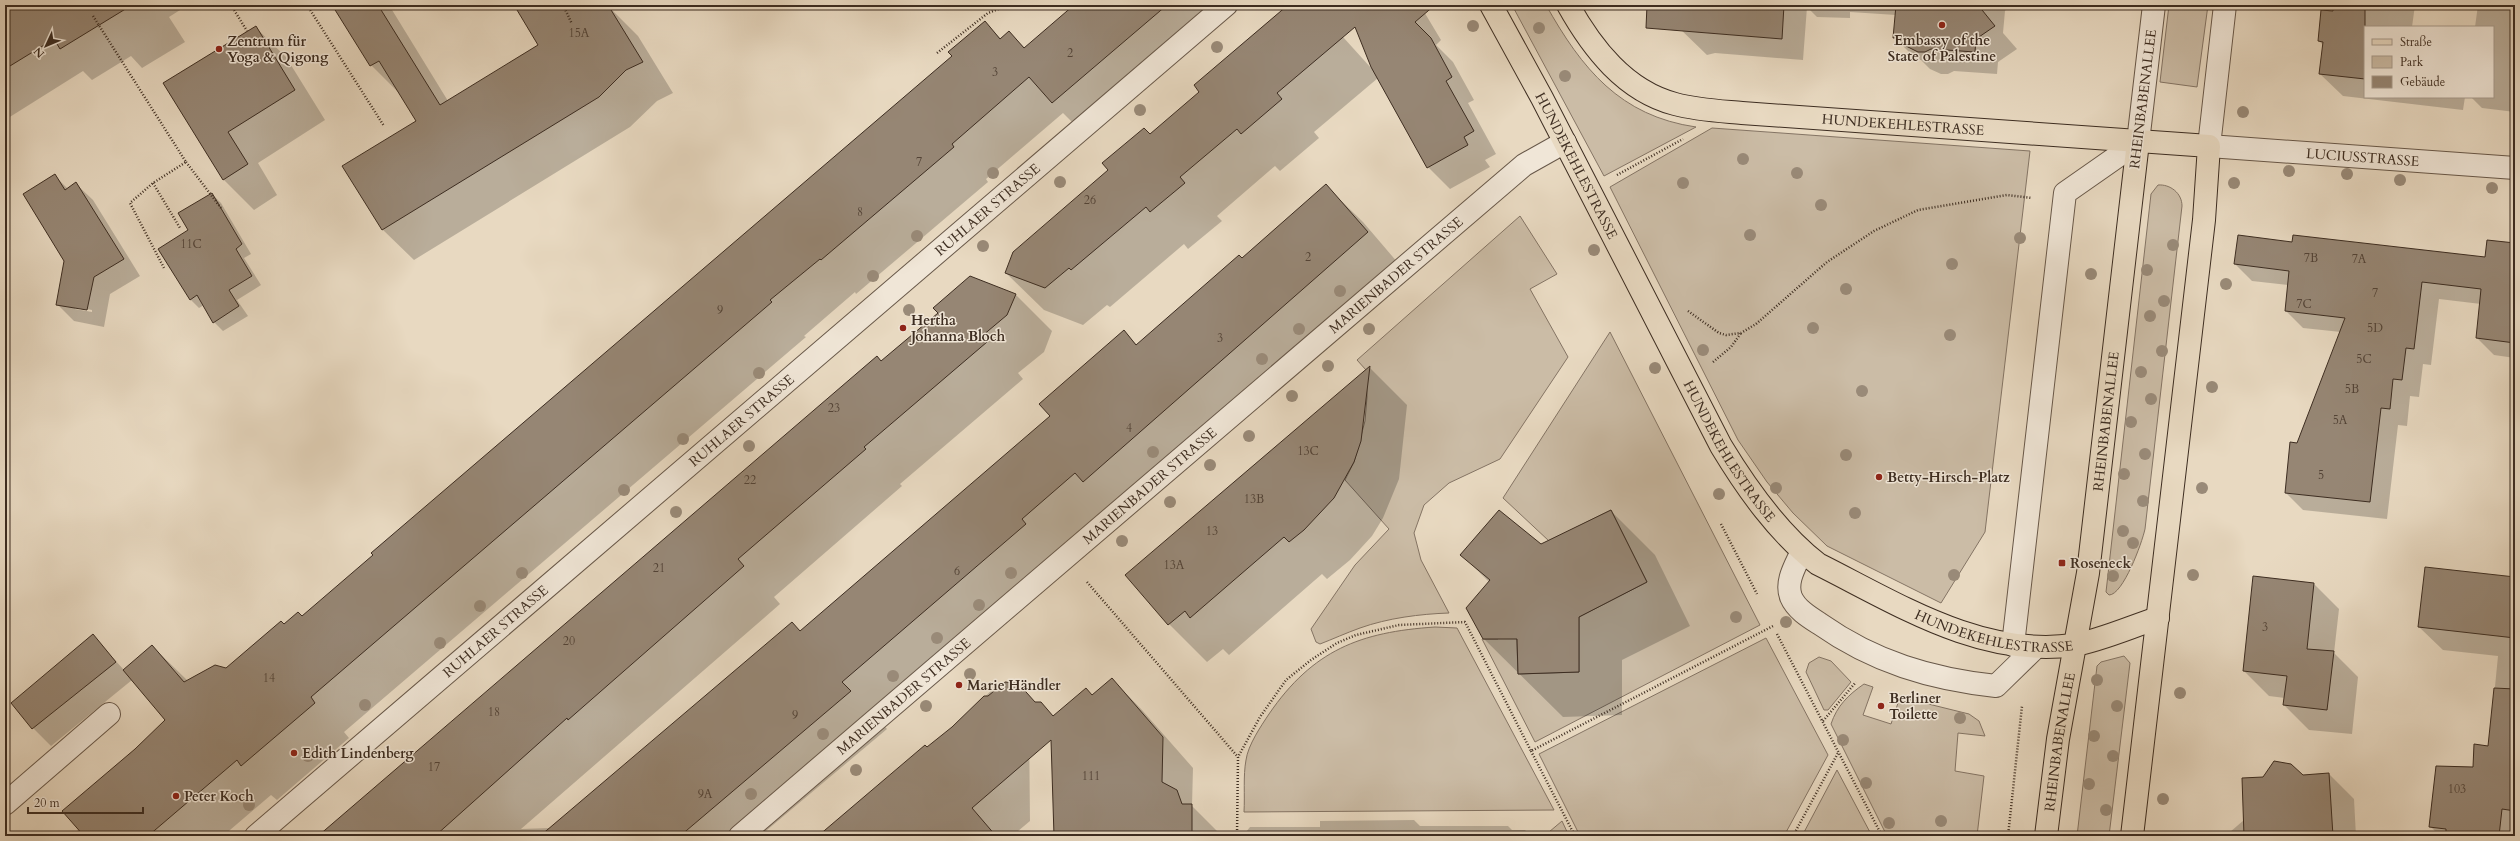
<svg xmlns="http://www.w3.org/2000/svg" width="2520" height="841" font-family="Cardo,serif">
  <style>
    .green { fill: #cbbca6; stroke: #847464 }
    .shadow { fill: #0003; fill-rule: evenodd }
    .building { fill: #968674; stroke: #3d2d21 }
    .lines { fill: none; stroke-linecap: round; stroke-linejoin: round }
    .minor-casing { stroke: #685849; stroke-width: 24 }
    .major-casing { stroke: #3d2d21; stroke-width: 24 }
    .path { stroke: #3d2d21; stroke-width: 2.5; stroke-dasharray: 1 2; stroke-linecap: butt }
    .minor { stroke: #f0e6d7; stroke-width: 22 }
    .major { stroke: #e8d9c1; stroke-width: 22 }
    .tree { fill: #998a78 }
    .poi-dot { fill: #8f2418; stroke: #f0e6d7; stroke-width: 1.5 }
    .labels { text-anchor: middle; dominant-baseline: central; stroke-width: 3; stroke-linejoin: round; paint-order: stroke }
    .number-label { font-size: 12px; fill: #534336 }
    .poi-label { font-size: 14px; font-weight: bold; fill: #3d2d21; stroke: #f0e6d7; text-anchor: start }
    .street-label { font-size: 14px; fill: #3d2d21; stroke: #f0e6d7 }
  </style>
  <rect width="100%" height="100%" fill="#e8d9c1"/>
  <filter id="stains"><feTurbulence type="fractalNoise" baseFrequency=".005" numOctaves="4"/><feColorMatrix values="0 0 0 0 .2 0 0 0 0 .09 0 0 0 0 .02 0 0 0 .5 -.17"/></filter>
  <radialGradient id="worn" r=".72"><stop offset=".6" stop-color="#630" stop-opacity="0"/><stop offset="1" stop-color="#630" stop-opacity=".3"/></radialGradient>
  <g class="green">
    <path d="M1512 5H1546C1582 69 1620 116 1696 127L1604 176Z"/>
    <polygon points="2169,5 2208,5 2197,87 2160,82"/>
    <polygon points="1712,128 2030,151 1985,532 1941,603 1827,546 1793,513 1767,482 1738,440 1610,187"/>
    <path d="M2158 185C2170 184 2182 193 2182 206L2145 529C2142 543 2123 595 2109 595L2106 592 2151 194Z"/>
    <path d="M1520 216 1557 274 1530 289 1568 357 1500 459 1449 483 1424 505 1414 533 1421 560 1449 613C1420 614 1388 618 1360 628 1346 633 1333 639 1320 644L1316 642 1311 629 1355 565 1389 529 1345 480 1354 462 1365 421 1367 397 1366 370 1357 360Z"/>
    <polygon points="1610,332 1760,625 1535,742 1482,639 1498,639 1516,615 1518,674 1579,672 1579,617 1647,582 1611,510 1549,541 1503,498"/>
    <path d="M1435 627 1457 628 1554 810 1244 812C1245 795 1243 776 1246 760 1248 745 1261 726 1269 714 1313 650 1360 632 1435 627Z"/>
    <polygon points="1766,638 1828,755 1784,836 1580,836 1539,754"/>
    <polygon points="2124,656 2130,663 2109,836 2077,836 2097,666 2101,662"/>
    <polygon points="1819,657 1831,661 1851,682 1828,710 1824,710 1806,672 1809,663"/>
    <path d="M1864 684 1873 687 1863 715 1891 724 1900 697 1969 714 1979 721 1985 736 1958 733 1955 771 1984 776 1977 836H1887L1831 724C1837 706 1848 695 1864 684Z"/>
    <polygon points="1837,770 1872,836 1802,836"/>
    <polygon points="1562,821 1569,836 1552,836 1549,832"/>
  </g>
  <g class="shadow">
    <polygon points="5,5 188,5 169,17 185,42 142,68 131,56 92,80 83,71 5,120"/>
    <polygon points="333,5 389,5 448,101 540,45 515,5 607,5 638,36 673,93 657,101 630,127 414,260 382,229 417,121 402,96 371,65"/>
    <polygon points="1075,5 1241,5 1087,137 1063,113 986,179 988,182 856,294 855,292 804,336 806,337 344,732 349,738 277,800 271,795 223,836 72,836 79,829 136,750 167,720 132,680 51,746 33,728 13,703 92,635 124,670 152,646 188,681 227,669 284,625 302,618 953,56 985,22 1001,39 1009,33 1025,48"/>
    <polygon points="1290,5 1314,5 1372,69 1354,5 1420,5 1441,40 1436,45 1453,62 1474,100 1468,103 1496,154 1485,160 1490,167 1450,189 1428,167 1378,78 1314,132 1319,138 1280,171 1275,166 1217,216 1222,221 1188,249 1184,244 1110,307 1107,305 1083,325 1044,310 1006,273 1150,135 1200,92"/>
    <polygon points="1665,5 2009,5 2005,11 2003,33 2017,49 1998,62 1997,74 1954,71 1948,74 1941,74 1930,69 1921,60 1917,60 1894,37 1896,15 1850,12 1850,18 1817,17 1807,7 1803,60 1715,53 1707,55 1677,26"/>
    <polygon points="2322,5 2415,5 2412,27 2365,27 2365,97 2465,97 2463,110 2343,96 2320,74 2323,45 2319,41"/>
    <polygon points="2478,5 2515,5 2515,112 2482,108 2471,97 2493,97 2493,27 2475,27"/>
    <polygon points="255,27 286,57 325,120 258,163 277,195 254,210 223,179 164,83"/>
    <path d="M54 175 68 189 76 184 93 200 140 276 110 294 104 327 74 321 57 304 65 261ZM75 307 92 310V312L75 309Z"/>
    <polygon points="1326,186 1363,222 1404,270 878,719 887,729 760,836 319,836 882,362 1015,294 1052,331 1044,352 1018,373 1023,379 900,484 902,486 774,597 780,604 521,829 550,828 800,632 1051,416 1124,331 1137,345 1242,260"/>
    <polygon points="212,194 221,203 251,254 244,258 261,285 237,300 248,316 223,331 214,322 204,305 199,308 190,299 189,231"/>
    <polygon points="2293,244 2486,258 2515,244 2515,358 2494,355 2477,338 2481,304 2439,299 2431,365 2423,364 2419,397 2410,396 2407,426 2398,425 2387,519 2303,510 2286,493 2297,444 2341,332 2303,328 2286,311 2288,285 2252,281 2235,264"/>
    <polygon points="1370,368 1407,405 1399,479 1383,518 1372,536 1350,560 1327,579 1322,574 1229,655 1223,649 1207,662 1169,624 1127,576"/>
    <polygon points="1611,511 1655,555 1690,626 1622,660 1622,715 1563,717 1484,639 1490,583 1462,555 1541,545"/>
    <polygon points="2254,577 2314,584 2339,609 2334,653 2358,677 2352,734 2309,730 2284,705 2285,698 2269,696 2244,671"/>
    <polygon points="2515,578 2515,836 2440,836 2430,826 2489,747 2498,656 2443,650 2419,627"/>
    <polygon points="1112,679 1142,710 1193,768 1192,806 1218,832 1246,832 1250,827 1320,827 1320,821 1414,820 1420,826 1508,826 1512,830 1525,830 1531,836 1055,836 1092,696"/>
    <polygon points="995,687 1029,720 1030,821 1012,836 823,836 952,728"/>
    <polygon points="2329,774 2354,799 2356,836 2234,836 2230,832 2244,820"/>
  </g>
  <g class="building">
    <polygon points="5,5 132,5 60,49 54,39 5,69"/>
    <polygon points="332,5 378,5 440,105 538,45 514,5 608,5 643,62 626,70 599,97 382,230 342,166 416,121 379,61 370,66"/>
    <polygon points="1074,5 1167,5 1052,103 1029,77 952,144 954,147 821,260 820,259 770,300 772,302 311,697 315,703 241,766 237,760 148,836 84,836 62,811 135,749 165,720 123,670 152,645 184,682 215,665 226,668 281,621 284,624 298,612 302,616 373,555 371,553 952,56 948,52 985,21 1000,39 1009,31 1024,48"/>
    <polygon points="1288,5 1435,5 1415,22 1431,38 1452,77 1446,81 1474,131 1464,137 1468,145 1427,168 1371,67 1355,27 1277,93 1282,99 1241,134 1237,129 1180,177 1185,183 1150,212 1146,207 1071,270 1069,268 1045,288 1005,273 1013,252 1108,170 1102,163 1144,128 1150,134 1199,92 1194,85"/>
    <polygon points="1647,5 1784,5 1782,39 1646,28"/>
    <polygon points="1896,5 1978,5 1995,26 1976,39 1975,52 1931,49 1925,52 1918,52 1906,46 1907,38 1893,38"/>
    <polygon points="2333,5 2365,5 2365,79 2319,74 2323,42 2318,41 2321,10 2333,11"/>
    <polygon points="256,26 295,90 228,132 248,164 223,180 163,83"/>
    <polygon points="55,174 65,190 76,182 124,259 94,277 87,310 56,305 64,261 23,194"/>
    <polygon points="1326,184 1368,232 1083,482 1075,473 1022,519 1026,524 842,682 851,691 680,836 540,836 792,622 800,631 1050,416 1039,404 1124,330 1136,345 1239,255 1242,258"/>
    <polygon points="212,193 242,244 236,249 252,276 229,290 239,306 213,323 197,295 190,300 158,249 188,230 178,213"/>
    <polygon points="2238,235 2292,242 2293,235 2485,257 2487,240 2515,243 2515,343 2476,338 2481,289 2422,282 2414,349 2406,348 2402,380 2393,379 2390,409 2381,408 2370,502 2285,493 2290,442 2297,443 2345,318 2285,311 2289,271 2234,264"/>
    <polygon points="970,276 1016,294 1007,315 982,336 987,342 864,447 866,449 738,559 744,566 568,720 567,718 435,836 318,836 877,356 881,361 938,313 933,308"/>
    <polygon points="1370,366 1361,441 1354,462 1334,498 1304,530 1289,542 1284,537 1190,618 1185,611 1168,625 1125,575"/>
    <polygon points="1499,510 1541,544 1611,510 1647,582 1579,617 1579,672 1518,674 1517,639 1483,639 1466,608 1490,580 1460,555"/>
    <polygon points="2425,567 2515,577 2515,638 2418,627"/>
    <polygon points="2253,576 2314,583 2307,649 2334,651 2327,710 2283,705 2287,676 2243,671"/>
    <polygon points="93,634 116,662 32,729 11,703"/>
    <polygon points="1112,678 1163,737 1162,782 1177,790 1182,804 1192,804 1192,836 1054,836 1051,740 972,808 996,836 818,836 925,745 927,747 952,727 984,696 988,696 1005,682 1018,683 1035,702 1041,702 1053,716 1086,688 1092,695"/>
    <polygon points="2494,688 2515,689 2515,811 2502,809 2499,836 2446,836 2446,829 2429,827 2436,766 2473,767 2474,744 2488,746"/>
    <polygon points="2274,761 2291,764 2303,775 2329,773 2333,836 2244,836 2242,778 2263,777"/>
  </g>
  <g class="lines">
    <defs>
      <g id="minor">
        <path id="s1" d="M2225 5 2209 146 2515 168"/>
        <path d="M1802 551C1796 565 1785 581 1791 597 1796 609 1809 617 1820 624 1874 662 1931 679 1996 686L2035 648"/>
        <polyline points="2013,645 2065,193 2138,142 2154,5"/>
        <polyline points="5,804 109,714"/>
        <path id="s2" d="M256 836 1226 5"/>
        <path id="s3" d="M740 836 1524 165 1565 142"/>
      </g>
      <g id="major">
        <path id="s4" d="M1491 5 1542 98 1721 446C1747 489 1778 533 1818 564 1898 604 1981 658 2074 645 2099 641 2133 626 2158 618"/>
        <path id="s5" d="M1568 5C1592 48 1625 91 1675 104 1697 110 1720 111 1742 113L2209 146 2204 220 2132 836"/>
        <path id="s6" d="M2046 836 2058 739 2088 573 2138 142"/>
      </g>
    </defs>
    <use href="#minor" class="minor-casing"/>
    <use href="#major" class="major-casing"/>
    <g class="path">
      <polyline points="231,5 247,31"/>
      <polyline points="307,5 384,126"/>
      <polyline points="563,5 572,24"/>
      <polyline points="93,16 186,162 153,183 130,203 164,268"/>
      <polyline points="937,53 988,13 1009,5"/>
      <polyline points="186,162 221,208"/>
      <polyline points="1617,175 1683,139"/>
      <polyline points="153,183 180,228"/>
      <polyline points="1688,311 1719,333 1726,335 1741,333 1756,324 1827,262 1874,231 1918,210 2007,195 2032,198"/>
      <polyline points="1713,362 1731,347 1741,333"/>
      <polyline points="1721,524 1757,594"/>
      <polyline points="1087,582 1238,757"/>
      <polyline points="1777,634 1882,836"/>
      <polyline points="1823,721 1856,682"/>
      <polyline points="1531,751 1575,836"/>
      <polyline points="1237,836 1238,757 1260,717 1286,680 1311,660 1337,643 1356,635 1399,625 1465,622 1531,751 1773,626"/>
      <polyline points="1793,836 1838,753"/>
      <polyline points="2008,836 2022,706"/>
    </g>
    <use href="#minor" class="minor"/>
    <use href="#major" class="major"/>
  </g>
  <g class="tree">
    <circle cx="1473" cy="26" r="6"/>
    <circle cx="1539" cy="28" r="6"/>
    <circle cx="1217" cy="47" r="6"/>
    <circle cx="1565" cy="76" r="6"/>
    <circle cx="1140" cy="110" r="6"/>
    <circle cx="2243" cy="112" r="6"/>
    <circle cx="1743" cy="159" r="6"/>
    <circle cx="2289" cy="171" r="6"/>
    <circle cx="993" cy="173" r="6"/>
    <circle cx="1797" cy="173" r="6"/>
    <circle cx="2347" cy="174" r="6"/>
    <circle cx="2400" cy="180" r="6"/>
    <circle cx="1060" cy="182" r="6"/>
    <circle cx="1683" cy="183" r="6"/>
    <circle cx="2234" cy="183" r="6"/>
    <circle cx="2492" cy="188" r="6"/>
    <circle cx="1821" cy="205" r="6"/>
    <circle cx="1750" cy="235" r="6"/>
    <circle cx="917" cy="236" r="6"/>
    <circle cx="2020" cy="238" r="6"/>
    <circle cx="2173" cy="245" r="6"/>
    <circle cx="983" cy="246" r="6"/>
    <circle cx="1594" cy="250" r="6"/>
    <circle cx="1952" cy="264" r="6"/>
    <circle cx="2147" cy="270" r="6"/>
    <circle cx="2091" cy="274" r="6"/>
    <circle cx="873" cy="276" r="6"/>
    <circle cx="2226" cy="284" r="6"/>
    <circle cx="1846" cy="289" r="6"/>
    <circle cx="1340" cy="291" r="6"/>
    <circle cx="2164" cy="301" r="6"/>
    <circle cx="909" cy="310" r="6"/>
    <circle cx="2150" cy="316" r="6"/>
    <circle cx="1813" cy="328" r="6"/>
    <circle cx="1299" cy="329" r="6"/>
    <circle cx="1369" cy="329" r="6"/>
    <circle cx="1950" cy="335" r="6"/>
    <circle cx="1703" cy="350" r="6"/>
    <circle cx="2162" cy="351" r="6"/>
    <circle cx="1262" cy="359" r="6"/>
    <circle cx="1328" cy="366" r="6"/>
    <circle cx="1655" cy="368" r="6"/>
    <circle cx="2141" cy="372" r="6"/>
    <circle cx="759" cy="373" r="6"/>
    <circle cx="2212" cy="387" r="6"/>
    <circle cx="1862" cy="391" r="6"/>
    <circle cx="1292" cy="396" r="6"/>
    <circle cx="2151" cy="399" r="6"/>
    <circle cx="2131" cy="422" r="6"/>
    <circle cx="1249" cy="436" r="6"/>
    <circle cx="683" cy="439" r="6"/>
    <circle cx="749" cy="446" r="6"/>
    <circle cx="1153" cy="452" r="6"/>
    <circle cx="2145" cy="454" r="6"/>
    <circle cx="1846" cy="455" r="6"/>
    <circle cx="1210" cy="465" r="6"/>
    <circle cx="2124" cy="474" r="6"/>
    <circle cx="1776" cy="488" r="6"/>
    <circle cx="2202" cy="488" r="6"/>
    <circle cx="624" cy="490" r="6"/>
    <circle cx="1719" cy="494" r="6"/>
    <circle cx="2143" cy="501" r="6"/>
    <circle cx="1170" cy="502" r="6"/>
    <circle cx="676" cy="512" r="6"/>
    <circle cx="1855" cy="513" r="6"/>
    <circle cx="2123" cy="531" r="6"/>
    <circle cx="1122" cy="541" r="6"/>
    <circle cx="2133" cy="543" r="6"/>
    <circle cx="522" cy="573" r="6"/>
    <circle cx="1011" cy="573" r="6"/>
    <circle cx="1954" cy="575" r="6"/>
    <circle cx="2193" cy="575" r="6"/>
    <circle cx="2113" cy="576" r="6"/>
    <circle cx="979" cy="605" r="6"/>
    <circle cx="480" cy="606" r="6"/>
    <circle cx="1736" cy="617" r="6"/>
    <circle cx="1786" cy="622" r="6"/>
    <circle cx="937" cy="638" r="6"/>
    <circle cx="440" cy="643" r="6"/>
    <circle cx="970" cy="674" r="6"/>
    <circle cx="893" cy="676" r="6"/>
    <circle cx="2097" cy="680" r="6"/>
    <circle cx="2180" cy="693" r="6"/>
    <circle cx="365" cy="705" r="6"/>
    <circle cx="926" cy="706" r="6"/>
    <circle cx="2117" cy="706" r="6"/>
    <circle cx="1960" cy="718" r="6"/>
    <circle cx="823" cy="734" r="6"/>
    <circle cx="2094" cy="736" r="6"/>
    <circle cx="1843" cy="740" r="6"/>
    <circle cx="308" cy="756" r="6"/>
    <circle cx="2113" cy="756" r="6"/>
    <circle cx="856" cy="770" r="6"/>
    <circle cx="1866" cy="783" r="6"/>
    <circle cx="2089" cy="784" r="6"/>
    <circle cx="751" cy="794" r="6"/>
    <circle cx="2163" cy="799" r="6"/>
    <circle cx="249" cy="805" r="6"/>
    <circle cx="2106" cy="810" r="6"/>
    <circle cx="1941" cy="821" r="6"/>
    <circle cx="1889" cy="823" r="6"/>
  </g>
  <g class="poi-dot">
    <circle cx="1942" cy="25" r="4"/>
    <circle cx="219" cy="49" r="4"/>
    <circle cx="903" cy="328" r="4"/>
    <circle cx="1879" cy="477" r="4"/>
    <rect x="2058" y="559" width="8" height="8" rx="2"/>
    <circle cx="959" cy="685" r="4"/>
    <circle cx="1881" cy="706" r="4"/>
    <circle cx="294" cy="753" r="4"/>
    <circle cx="176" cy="796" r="4"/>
  </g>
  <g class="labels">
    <g class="number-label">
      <text x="579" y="33">15A</text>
      <text x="1070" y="53">2</text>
      <text x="995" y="72">3</text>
      <text x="919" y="162">7</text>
      <text x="1090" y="200">26</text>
      <text x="860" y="212">8</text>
      <text x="191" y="244">11C</text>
      <text x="1308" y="257">2</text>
      <text x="2311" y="258">7B</text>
      <text x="2359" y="259">7A</text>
      <text x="2375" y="293">7</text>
      <text x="2304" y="304">7C</text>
      <text x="720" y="310">9</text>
      <text x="2375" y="328">5D</text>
      <text x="1220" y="338">3</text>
      <text x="2364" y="359">5C</text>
      <text x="2352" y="389">5B</text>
      <text x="834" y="408">23</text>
      <text x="2340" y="420">5A</text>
      <text x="1129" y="428">4</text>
      <text x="1308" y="451">13C</text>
      <text x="2321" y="475">5</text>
      <text x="750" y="480">22</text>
      <text x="1254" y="499">13B</text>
      <text x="1212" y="531">13</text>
      <text x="1174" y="565">13A</text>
      <text x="659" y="568">21</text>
      <text x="957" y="571">6</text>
      <text x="2265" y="627">3</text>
      <text x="569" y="641">20</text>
      <text x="269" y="678">14</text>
      <text x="494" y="712">18</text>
      <text x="795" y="715">9</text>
      <text x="434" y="767">17</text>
      <text x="1091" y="776">111</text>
      <text x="2457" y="789">103</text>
      <text x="705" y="794">9A</text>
    </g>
    <g class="poi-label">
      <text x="1942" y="40" text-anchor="middle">Embassy of the<tspan x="1942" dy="16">State of Palestine</tspan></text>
      <text x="227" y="41">Zentrum für<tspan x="227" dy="16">Yoga &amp; Qigong</tspan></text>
      <text x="911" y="320">Hertha<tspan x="911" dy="16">Johanna Bloch</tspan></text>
      <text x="1887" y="477">Betty-Hirsch-Platz</text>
      <text x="2070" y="563">Roseneck</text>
      <text x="967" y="685">Marie Händler</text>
      <text x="1889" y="698">Berliner<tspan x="1889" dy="16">Toilette</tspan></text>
      <text x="302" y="753">Edith Lindenberg</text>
      <text x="184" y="796">Peter Koch</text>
    </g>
    <g class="street-label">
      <text transform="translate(2143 99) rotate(-83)">RHEINBABENALLEE</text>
      <text stroke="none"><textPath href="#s5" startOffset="379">HUNDEKEHLESTRASSE</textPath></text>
      <text stroke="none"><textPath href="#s1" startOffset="296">LUCIUSSTRASSE</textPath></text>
      <text stroke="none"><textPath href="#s4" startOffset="182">HUNDEKEHLESTRASSE</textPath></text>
      <text stroke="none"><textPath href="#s2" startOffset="963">RUHLAER STRASSE</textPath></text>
      <text stroke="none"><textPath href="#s3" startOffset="863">MARIENBADER STRASSE</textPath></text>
      <text stroke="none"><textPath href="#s2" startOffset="639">RUHLAER STRASSE</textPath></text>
      <text stroke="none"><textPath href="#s6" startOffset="419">RHEINBABENALLEE</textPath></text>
      <text stroke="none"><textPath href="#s4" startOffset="506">HUNDEKEHLESTRASSE</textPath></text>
      <text stroke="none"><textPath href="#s3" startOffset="539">MARIENBADER STRASSE</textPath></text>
      <text stroke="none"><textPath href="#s4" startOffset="842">HUNDEKEHLESTRASSE</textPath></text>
      <text stroke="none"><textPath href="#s2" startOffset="315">RUHLAER STRASSE</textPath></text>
      <text stroke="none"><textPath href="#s3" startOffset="215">MARIENBADER STRASSE</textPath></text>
      <text stroke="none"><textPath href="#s6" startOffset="95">RHEINBABENALLEE</textPath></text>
    </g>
  </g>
  <rect width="2520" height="841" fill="none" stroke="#e8d9c1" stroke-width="20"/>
  <rect x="6" y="6" width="2508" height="829" fill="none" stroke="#3d2d21" stroke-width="2"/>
  <rect x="10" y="10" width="2500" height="821" fill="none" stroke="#3d2d21"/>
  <rect x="2364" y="26" width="130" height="72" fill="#f0e6d7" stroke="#a89c8e"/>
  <rect x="2372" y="39" width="20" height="6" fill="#e8d9c1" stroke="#a89c8e"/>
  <text x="2400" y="46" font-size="12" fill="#3d2d21">Straße</text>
  <rect x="2372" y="56" width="20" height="12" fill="#cbbca6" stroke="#a89c8e"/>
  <text x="2400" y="66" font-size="12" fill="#3d2d21">Park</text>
  <rect x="2372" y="76" width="20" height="12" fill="#968674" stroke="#a89c8e"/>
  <text x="2400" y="86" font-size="12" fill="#3d2d21">Gebäude</text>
  <g transform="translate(46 46) rotate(226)" stroke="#f0e6d7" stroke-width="3" paint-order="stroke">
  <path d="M0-3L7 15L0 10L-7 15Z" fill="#3d2d21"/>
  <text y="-6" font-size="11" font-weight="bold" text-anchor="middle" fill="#3d2d21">N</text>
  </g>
  <path d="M28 807v6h115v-6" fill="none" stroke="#3d2d21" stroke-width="2"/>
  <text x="34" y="807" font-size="12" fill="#3d2d21" stroke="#f0e6d7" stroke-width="3" paint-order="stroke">20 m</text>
  <rect width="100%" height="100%" filter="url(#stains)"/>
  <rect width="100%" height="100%" fill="url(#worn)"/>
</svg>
